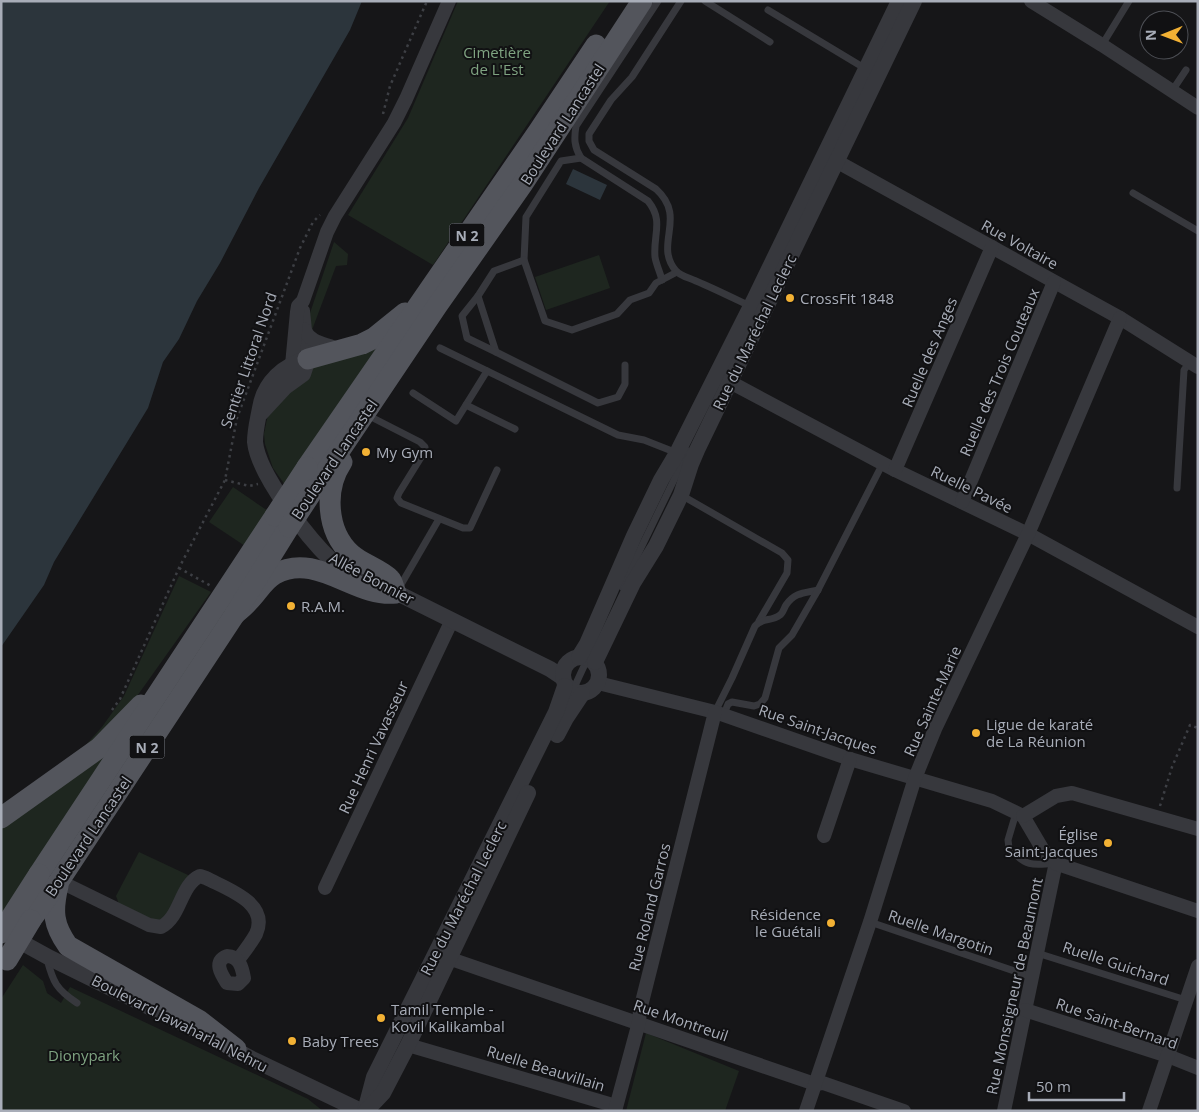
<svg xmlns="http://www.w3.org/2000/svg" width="1199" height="1112" font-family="'Open Sans',sans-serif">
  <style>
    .green { fill: #1e261f }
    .water { fill: #2c353c }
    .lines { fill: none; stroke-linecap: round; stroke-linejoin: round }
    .path { stroke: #3d3f44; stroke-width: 2.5; stroke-dasharray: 2.5 4; stroke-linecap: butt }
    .service { stroke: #37383d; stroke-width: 7 }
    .minor { stroke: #37383d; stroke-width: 14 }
    .tertiary { stroke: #37383d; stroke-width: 16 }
    .primary { stroke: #53555c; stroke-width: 21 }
    .primary-bridge { stroke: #53555c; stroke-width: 21 }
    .poi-dot { fill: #f2b134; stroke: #111113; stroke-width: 2 }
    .labels { text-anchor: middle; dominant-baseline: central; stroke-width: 4; stroke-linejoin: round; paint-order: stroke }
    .shield { fill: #111113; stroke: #7b7e86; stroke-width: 1 }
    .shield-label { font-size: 14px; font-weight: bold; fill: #a8adb8 }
    .park-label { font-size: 15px; fill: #7fa381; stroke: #111113 }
    .street-label { font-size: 15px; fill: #a8adb8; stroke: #111113 }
    .poi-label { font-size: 15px; fill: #a8adb8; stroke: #111113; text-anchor: start }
  </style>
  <rect width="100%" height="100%" fill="#161618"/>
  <g class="green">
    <polygon points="458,1 610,1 433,265 348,215 408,118"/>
    <polygon points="334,242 348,254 347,265 336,266 312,330 309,316"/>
    <polygon points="599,255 610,288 546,310 535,277"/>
    <polygon points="385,339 285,485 273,468 265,444 264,434 268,414 313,359"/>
    <polygon points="233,487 268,511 245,546 209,522"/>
    <polygon points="179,576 211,592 135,699 74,758 102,727 124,696"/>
    <polygon points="112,746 2,914 1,828"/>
    <polygon points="139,852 188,875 189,878 168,916 158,922 119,904 116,896"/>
    <polygon points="23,965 43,981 47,993 61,1003 70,987 308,1099 323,1111 1,1111 1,999"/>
    <polygon points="646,1033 739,1071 725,1111 626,1111"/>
  </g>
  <g class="water">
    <polygon points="1,1 362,1 350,30 259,188 220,263 197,301 179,339 163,362 148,408 54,562 44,585 1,647"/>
    <polygon points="573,169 607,185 600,200 566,184"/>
  </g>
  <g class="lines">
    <g class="path">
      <polyline points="383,114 390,86 427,1"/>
      <polyline points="225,480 249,486 258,484"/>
      <polyline points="179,568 211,586"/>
      <polyline points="112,710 120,699 179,568 225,480 237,418 300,248 313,222 320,215"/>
      <polyline points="1160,806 1172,767 1190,725 1198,728"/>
    </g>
    <g class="service">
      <path d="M658 1 576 126C574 138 574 147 581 158L648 201C664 221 653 234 655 257 656 264 660 272 662 280"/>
      <path d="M681 1 632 77 611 100 589 134V141L594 150 656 189C688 218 653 244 676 271 680 276 690 278 696 281 715 289 733 298 752 307"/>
      <polyline points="705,1 770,42"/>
      <polyline points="768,10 866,69"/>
      <polyline points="1102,45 1129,1"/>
      <polyline points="1172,91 1186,70"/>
      <polyline points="581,158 561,161 526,217 524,260 545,321 572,330 617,314 630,300 649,293 656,283 677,272"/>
      <polyline points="1133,193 1198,231"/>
      <polyline points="524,260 494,271 478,296 496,352 598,403 618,397 625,384 625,365"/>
      <polyline points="478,296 462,316 467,338 496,352"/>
      <polyline points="440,348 618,435 644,440 677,453"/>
      <polyline points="413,393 456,421 487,371"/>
      <polyline points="466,405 515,429"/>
      <polyline points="373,418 420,442 425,447 425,451 399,493 397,498 401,503 463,528 470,528 497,470"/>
      <polyline points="1177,488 1184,370 1190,362"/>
      <polyline points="681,495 782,553 788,560 787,573 759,621"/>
      <polyline points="622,587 688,451"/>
      <polyline points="399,588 439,519"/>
      <polyline points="566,705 591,651"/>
      <path d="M715 712 732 678 755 626C763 617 771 622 780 615 783 613 784 608 786 605 795 592 805 593 818 590"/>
      <polyline points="724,714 728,704 732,702 754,706 760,704 765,698 779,648 792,635 818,590 883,463"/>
      <path d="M1016 813 1008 840 1009 848C1025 866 1032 866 1055 863"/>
      <polyline points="870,922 1032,977"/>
      <polyline points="1037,953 1186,1000"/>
      <path d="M47 959C53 982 56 989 77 1003"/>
    </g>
    <g class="minor">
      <polyline points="1031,1 1102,45 1198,108"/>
      <polyline points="827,156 1120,318 1198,367"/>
      <polyline points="303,311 308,359"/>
      <path d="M304 329C311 344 324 343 338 349"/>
      <polyline points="292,365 297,312 298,306 303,301 327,232 335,216 394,123 406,99 449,1"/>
      <polyline points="730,382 895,470 1028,534 1198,627"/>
      <polyline points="895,470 992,247"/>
      <polyline points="962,502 1054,282"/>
      <polyline points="598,683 715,712 850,759 992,801 1023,816 1043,850 1055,863 1055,867 1004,1111"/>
      <polyline points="1023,816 1056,796 1072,793 1198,829"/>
      <polyline points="824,836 850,759"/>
      <polyline points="1055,863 1198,911"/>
      <path d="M59 881 149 925 161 927C181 917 180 885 200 876L206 878C227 889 270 903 256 934 251 943 244 952 238 960"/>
      <polyline points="325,888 452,620"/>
      <path d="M227 956C239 956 242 967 244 978L238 984 227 983C221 974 213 961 227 956Z"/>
      <polyline points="448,958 815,1084 823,1083 904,1111"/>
      <polyline points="1025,1010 1168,1056 1198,1068"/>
      <polyline points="408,1045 616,1106"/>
      <polyline points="615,1111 639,1022 640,1010 715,712"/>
      <polyline points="806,1111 870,922 915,778 935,729 1028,534 1120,318"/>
      <polyline points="1149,1111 1198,966"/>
    </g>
    <g class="tertiary">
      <path d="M259 415 285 387 303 374 308 359C284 364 264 383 260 408 258 419 255 430 255 442 258 474 308 538 331 560L550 669 562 677"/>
      <circle cx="581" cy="675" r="18"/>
      <polyline points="579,657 587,644 634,536 661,480 677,453 755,298 899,1"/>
      <polyline points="595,662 633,583 656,546 681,495 691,464 697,450 914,1"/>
      <polyline points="557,735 566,718 582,694"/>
      <polyline points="10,936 50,958 202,1033"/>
      <polyline points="226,1045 254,1060 361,1111"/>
      <polyline points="365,1111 374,1077 556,712 565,686"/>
      <polyline points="366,1111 383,1093 408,1045 528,793"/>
    </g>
    <g class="primary">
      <polyline points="308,359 362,344 374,338 405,313"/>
      <polyline points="307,467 538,132 596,45"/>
      <polyline points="314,489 437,306 522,185 642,1"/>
      <path d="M235 614C240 610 245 606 249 601 258 592 264 580 275 574 317 551 355 598 396 593 394 589 393 582 390 579 382 570 360 563 351 554 326 531 324 489 342 462"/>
      <polyline points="1,818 99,748 141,705"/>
      <polyline points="39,874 275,516"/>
      <path d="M58 886C52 911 53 925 68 946L200 1021 236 1049"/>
      <polyline points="31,920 59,881 235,614 289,527"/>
    </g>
    <g class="primary-bridge">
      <polyline points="275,516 307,467"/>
      <polyline points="289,527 314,489"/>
      <polyline points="1,933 39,874"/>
      <polyline points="7,960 31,920"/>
    </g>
  </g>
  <g class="poi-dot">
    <circle cx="790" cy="298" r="5"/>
    <circle cx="366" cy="452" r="5"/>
    <circle cx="291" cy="606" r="5"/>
    <circle cx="976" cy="733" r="5"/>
    <circle cx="1108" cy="843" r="5"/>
    <circle cx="831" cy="923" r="5"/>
    <circle cx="381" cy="1018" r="5"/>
    <circle cx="292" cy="1041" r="5"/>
  </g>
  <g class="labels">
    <g class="shield">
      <rect x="449.5" y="223.5" width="35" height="23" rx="4"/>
      <rect x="129.5" y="735.5" width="35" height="23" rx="4"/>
    </g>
    <g class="shield-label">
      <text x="467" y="235">N 2</text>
      <text x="147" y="747">N 2</text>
    </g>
    <g class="park-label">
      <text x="497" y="52">Cimetière<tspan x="497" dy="17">de L'Est</tspan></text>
      <text x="84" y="1055">Dionypark</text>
    </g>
    <g class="street-label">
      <text transform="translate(562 124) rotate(-57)">Boulevard Lancastel</text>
      <text transform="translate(1020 244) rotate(29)">Rue Voltaire</text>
      <text transform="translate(754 332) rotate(-64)">Rue du Maréchal Leclerc</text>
      <text transform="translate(929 352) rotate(-67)">Ruelle des Anges</text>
      <text transform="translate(248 360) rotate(-71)">Sentier Littoral Nord</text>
      <text transform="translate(999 372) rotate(-67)">Ruelle des Trois Couteaux</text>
      <text transform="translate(334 459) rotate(-56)">Boulevard Lancastel</text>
      <text transform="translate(972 489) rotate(26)">Ruelle Pavée</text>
      <text transform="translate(372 578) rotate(28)">Allée Bonnier</text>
      <text transform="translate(932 701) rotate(-66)">Rue Sainte-Marie</text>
      <text transform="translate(818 729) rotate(19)">Rue Saint-Jacques</text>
      <text transform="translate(373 747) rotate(-65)">Rue Henri Vavasseur</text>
      <text transform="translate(88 836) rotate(-56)">Boulevard Lancastel</text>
      <text transform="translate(463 898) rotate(-63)">Rue du Maréchal Leclerc</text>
      <text transform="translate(649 907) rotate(-76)">Rue Roland Garros</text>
      <text transform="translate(941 932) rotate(19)">Ruelle Margotin</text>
      <text transform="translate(1116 963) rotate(18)">Ruelle Guichard</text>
      <text transform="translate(1014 986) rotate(-78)">Rue Monseigneur de Beaumont</text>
      <text transform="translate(681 1020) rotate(19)">Rue Montreuil</text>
      <text transform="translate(180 1023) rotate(27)">Boulevard Jawaharlal Nehru</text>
      <text transform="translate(1117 1023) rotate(19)">Rue Saint-Bernard</text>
      <text transform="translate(546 1068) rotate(17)">Ruelle Beauvillain</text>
    </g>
    <g class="poi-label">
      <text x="800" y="298">CrossFit 1848</text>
      <text x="376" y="452">My Gym</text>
      <text x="301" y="606">R.A.M.</text>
      <text x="986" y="724">Ligue de karaté<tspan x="986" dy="17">de La Réunion</tspan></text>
      <text x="1098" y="834" text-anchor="end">Église<tspan x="1098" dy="17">Saint-Jacques</tspan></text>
      <text x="821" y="914" text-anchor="end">Résidence<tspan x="821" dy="17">le Guétali</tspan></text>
      <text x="391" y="1009">Tamil Temple -<tspan x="391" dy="17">Kovil Kalikambal</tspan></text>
      <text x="302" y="1041">Baby Trees</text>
    </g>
  </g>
  <rect width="1199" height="1112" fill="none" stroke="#a8adb8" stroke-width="5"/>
  <g transform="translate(1164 35) rotate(269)"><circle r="24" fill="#111113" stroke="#4d4f55"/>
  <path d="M0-4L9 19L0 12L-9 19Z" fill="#f2b134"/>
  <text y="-8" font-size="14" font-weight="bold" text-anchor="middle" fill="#a8adb8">N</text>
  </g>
  <path d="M1029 1092v8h95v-8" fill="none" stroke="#a8adb8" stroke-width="2.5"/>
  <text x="1036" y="1092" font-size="15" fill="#a8adb8" stroke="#111113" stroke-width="4" paint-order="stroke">50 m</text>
</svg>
